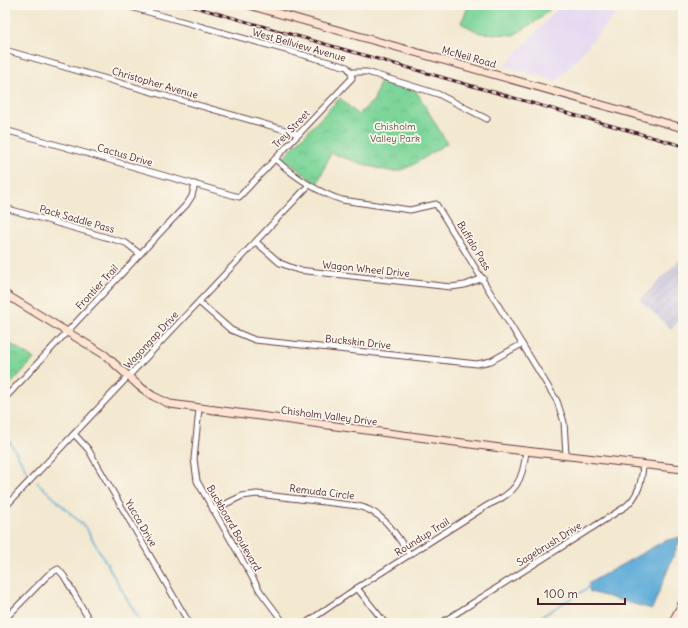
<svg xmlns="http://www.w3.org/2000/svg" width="688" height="628" font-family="Delius,sans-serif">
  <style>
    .built { fill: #e2d4f3 }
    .industrial { fill: url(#industrial-furrows) }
    .park { fill: url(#park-crowns); stroke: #647a62 }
    .garden { fill: #7dd599; stroke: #647a62 }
    .water { fill: #5facd8; stroke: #546682 }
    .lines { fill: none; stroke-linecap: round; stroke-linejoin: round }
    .stream { stroke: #5facd8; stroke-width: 1.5 }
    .street-casing { stroke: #633d44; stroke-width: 7 }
    .secondary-casing { stroke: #633d44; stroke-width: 9 }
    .street { stroke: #fff; stroke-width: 5 }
    .secondary { stroke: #fde4d1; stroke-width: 7 }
    .rail-casing { stroke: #4a1f2b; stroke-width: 3 }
    .rail { stroke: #fbf7ec; stroke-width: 1.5; stroke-dasharray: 4.5; stroke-linecap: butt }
    .labels { text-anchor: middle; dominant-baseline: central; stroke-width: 3.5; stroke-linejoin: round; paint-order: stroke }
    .street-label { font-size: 10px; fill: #4a1f2b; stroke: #fbf7ec }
    .park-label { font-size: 10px; fill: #59564c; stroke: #fbf7ec }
  </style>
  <defs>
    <pattern id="industrial-furrows" width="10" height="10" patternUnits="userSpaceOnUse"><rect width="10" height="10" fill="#c5c0da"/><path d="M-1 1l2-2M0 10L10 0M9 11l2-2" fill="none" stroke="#aba5bb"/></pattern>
    <pattern id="park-crowns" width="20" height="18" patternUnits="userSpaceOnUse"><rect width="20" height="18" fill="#7dd599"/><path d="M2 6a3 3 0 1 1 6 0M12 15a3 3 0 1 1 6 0" fill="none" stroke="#6eb684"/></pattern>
  </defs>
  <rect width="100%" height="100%" fill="#fbf7ec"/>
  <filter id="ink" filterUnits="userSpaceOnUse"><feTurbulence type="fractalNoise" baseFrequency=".025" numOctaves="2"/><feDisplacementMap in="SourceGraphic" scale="8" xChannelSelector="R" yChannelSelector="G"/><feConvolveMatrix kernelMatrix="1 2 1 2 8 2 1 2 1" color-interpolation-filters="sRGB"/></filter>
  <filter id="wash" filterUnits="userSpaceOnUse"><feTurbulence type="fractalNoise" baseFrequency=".012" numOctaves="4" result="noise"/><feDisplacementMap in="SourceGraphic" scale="16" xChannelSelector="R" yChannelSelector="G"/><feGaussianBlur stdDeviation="0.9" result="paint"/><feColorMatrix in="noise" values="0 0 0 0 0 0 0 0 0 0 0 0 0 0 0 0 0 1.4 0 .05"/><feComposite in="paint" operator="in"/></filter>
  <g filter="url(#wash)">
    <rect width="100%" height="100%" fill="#f3e8d0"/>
    <polygon class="built" points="561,5 602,5 615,15 557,81 505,66"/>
    <polygon class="industrial" points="683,257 683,316 671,329 640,300"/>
    <g class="park">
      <path d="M381 79 416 91 447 143C432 152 415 166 398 171 387 174 343 157 331 153L317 184 283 158 340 98 358 115 374 100Z"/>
      <polygon points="5,340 34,359 5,390"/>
    </g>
    <polygon class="garden" points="469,5 554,5 541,18 514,35 480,33 461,23"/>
    <polygon class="water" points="681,537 652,609 590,592 589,583 664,541"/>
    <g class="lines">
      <g class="stream">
        <polyline points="5,434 28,473"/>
        <polyline points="37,482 86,528 141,623"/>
        <polyline points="678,544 683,543"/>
        <polyline points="531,623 591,586"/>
      </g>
    </g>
  </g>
  <g filter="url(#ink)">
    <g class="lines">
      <defs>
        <g id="street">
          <polyline points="123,5 347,67 351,72 367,72 438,94 487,119"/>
          <polyline points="5,50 299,134"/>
          <polyline points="5,130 239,197 352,78 351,72"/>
          <path d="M275 159C295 177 317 192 342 200L410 210 436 204 557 401 564 422 566 455"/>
          <polyline points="5,208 126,243 140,254"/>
          <polyline points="256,242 280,263 298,270 451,287 465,285 483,278"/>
          <polyline points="199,302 231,330 255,340 477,364 491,361 522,344"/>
          <polyline points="5,398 187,204 192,196 195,184"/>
          <polyline points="199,409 194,459 197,481 260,591 284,623"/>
          <polyline points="74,434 88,449 189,623"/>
          <polyline points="5,507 309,185"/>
          <path d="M213 510 242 496 257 494 358 506C385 513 395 533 410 555"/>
          <polyline points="357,588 385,623"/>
          <polyline points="5,619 48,575 58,569 64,576 91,623"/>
          <path d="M306 623 357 588 488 505C516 493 523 481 526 451"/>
          <path d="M441 623 625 507C639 496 642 481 643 464"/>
        </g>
        <g id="secondary">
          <polyline points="249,5 683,128"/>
          <polyline points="5,294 105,355 139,386 153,396 170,404 508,449 683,469"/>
          <polyline points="672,623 683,602"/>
        </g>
      </defs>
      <use href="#street" class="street-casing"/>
      <use href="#secondary" class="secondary-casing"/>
      <use href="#street" class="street"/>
      <use href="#secondary" class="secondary"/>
      <defs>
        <polyline id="rail" points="188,5 683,146"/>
      </defs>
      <use href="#rail" class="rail-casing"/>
      <use href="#rail" class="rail"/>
    </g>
  </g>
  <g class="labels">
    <g class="street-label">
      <text transform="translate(299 45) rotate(16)">West Bellview Avenue</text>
      <text transform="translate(469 57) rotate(16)">McNeil Road</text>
      <text transform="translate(155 83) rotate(16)">Christopher Avenue</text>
      <text transform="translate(291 129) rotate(-46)">Trey Street</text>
      <text transform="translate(125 155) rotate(16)">Cactus Drive</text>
      <text transform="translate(77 219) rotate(16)">Pack Saddle Pass</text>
      <text transform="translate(474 246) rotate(59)">Buffalo Pass</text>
      <text transform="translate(366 269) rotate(6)">Wagon Wheel Drive</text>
      <text transform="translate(97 287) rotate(-47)">Frontier Trail</text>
      <text transform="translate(151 340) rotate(-47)">Wagongap Drive</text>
      <text transform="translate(358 342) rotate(6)">Buckskin Drive</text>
      <text transform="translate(329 416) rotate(7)">Chisholm Valley Drive</text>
      <text transform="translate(322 492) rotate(7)">Remuda Circle</text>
      <text transform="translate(141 523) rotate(60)">Yucca Drive</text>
      <text transform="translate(234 528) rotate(60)">Buckboard Boulevard</text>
      <text transform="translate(422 537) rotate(-32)">Roundup Trail</text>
      <text transform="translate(549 544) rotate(-32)">Sagebrush Drive</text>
    </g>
    <g class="park-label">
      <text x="395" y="126">Chisholm<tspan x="395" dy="12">Valley Park</tspan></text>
    </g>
  </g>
  <rect width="688" height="628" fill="none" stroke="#fbf7ec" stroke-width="20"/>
  <path d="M538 598v6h87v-6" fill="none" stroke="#4a1f2b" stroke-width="2"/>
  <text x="544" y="598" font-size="12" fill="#4a1f2b" stroke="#fbf7ec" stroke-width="3" paint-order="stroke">100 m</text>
</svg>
